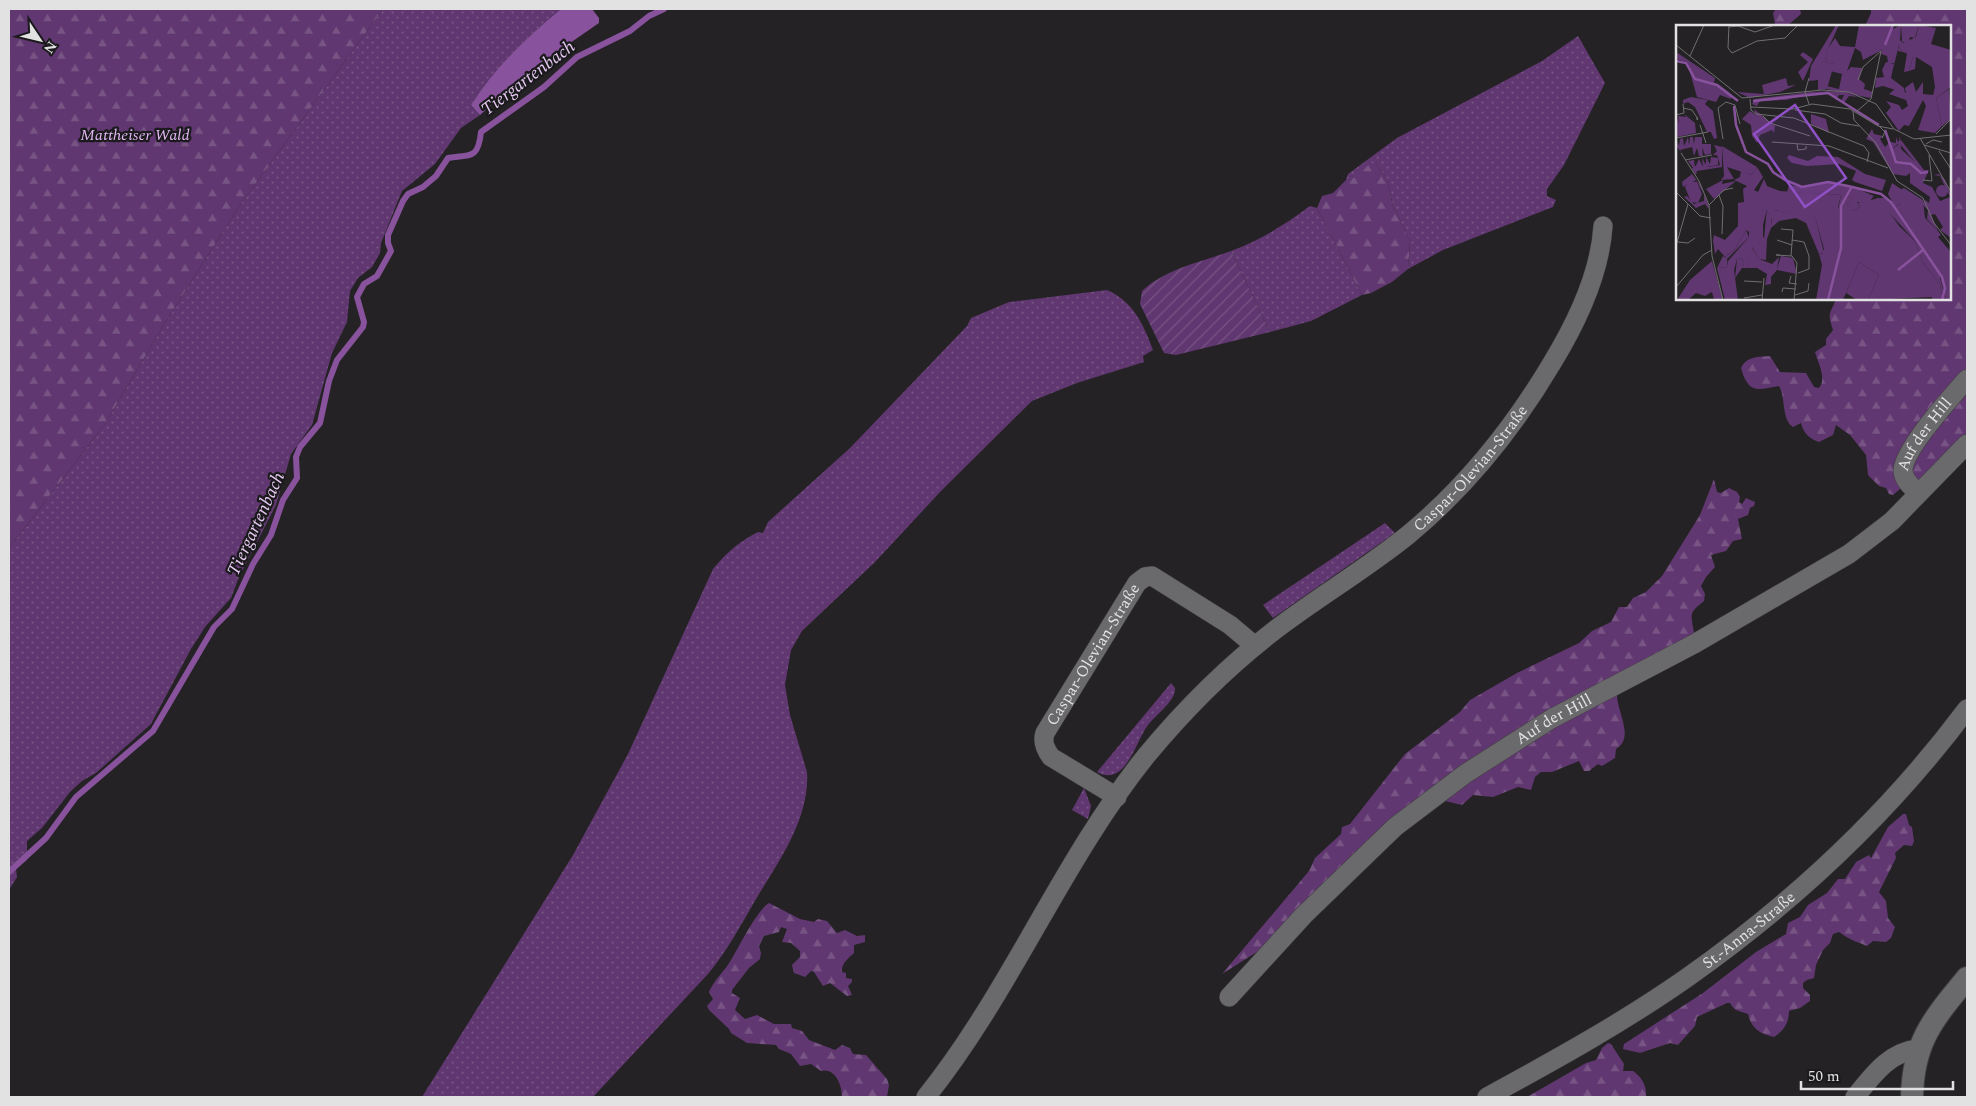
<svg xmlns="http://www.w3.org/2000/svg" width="1976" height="1106" font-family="Spectral,serif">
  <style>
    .grass { fill: url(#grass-dots) }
    .forest { fill: url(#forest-firs) }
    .garden { fill: url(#garden-furrows) }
    .water { fill: #88529d }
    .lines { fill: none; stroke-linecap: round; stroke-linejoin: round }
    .stream { stroke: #88529d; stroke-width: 6 }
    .minor-casing { stroke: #403f40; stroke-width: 20 }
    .tertiary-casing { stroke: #403f40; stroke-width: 24 }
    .minor { stroke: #6a696b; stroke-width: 19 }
    .tertiary { stroke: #6a696b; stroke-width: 22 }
    .labels { text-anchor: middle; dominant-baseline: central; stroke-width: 4.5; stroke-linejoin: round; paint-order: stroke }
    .park-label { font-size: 16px; font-style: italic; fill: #e3b8f5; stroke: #1a191b }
    .street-label { font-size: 16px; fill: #e3e2e3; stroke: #1a191b }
    .water-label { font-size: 18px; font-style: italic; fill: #e6c9f2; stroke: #1a191b }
    .inset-river { fill: none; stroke: #88529d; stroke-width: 2.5 }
    .inset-road { fill: none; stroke: #706f70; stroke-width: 1 }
    .view { fill: #9050c6; fill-opacity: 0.15; stroke: #9050c6; stroke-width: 2.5 }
    .inset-edge { fill: none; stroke: #e3e2e3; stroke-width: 2.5 }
  </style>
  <defs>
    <pattern id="grass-dots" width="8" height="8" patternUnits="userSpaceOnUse" patternTransform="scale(1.25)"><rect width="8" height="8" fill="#603770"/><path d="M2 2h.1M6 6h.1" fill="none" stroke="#775484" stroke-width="1.8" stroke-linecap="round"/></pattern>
    <pattern id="forest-firs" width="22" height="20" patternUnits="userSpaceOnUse" patternTransform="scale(1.25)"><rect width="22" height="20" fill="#603770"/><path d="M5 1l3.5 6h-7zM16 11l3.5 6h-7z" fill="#775484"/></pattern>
    <pattern id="garden-furrows" width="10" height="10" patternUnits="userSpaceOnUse" patternTransform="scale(1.25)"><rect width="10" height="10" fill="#603770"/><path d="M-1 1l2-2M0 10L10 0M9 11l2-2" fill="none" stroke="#775484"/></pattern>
  </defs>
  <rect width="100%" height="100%" fill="#242224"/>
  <g class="grass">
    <path d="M383 9H561C527 37 495 67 471 105L480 115 461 128 435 164 402 191 381 243 380 253 372 267 358 278 350 291 347 322 332 353 312 425 291 454 276 505 239 577 231 598 205 627 191 649 151 724 96 773 82 781 70 792 42 828 27 841V860L16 868 17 877 9 890V548L105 424 166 321 240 205Z"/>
    <polygon points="1578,36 1605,83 1564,165 1547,189 1547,196 1556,200 1553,207 1443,250 1408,269 1410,241 1393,206 1387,179 1376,164 1351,180 1346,180 1348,174 1397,138 1542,61"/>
    <path d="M1310 206 1317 208 1362 295 1311 321 1270 332 1231 251C1261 240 1284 225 1310 206Z"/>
    <path d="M1107 290C1133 301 1144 325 1153 350L1143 356 1144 362 1077 383 1032 401 942 490 875 562 802 631 791 650 785 685 790 715 807 772C810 818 779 861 756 899 741 925 727 951 708 974L593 1097H422L573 855 628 754 713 569C727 552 740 541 758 532L763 533 768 522 850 448 967 326 971 318 1009 302Z"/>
    <polygon points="1385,523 1395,533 1273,618 1263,605"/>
    <path d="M1171 683 1175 688C1176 701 1155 715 1148 725 1136 740 1126 788 1097 772Z"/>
    <polygon points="1084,788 1091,806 1088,819 1072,810"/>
  </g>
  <g class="forest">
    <polygon points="9,9 383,9 240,205 166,321 105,424 9,548"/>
    <polygon points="1776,9 1800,9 1801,14 1787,26 1779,26 1775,24 1773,13"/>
    <path d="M1871 9H1967V441L1932 479 1901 484 1900 489 1893 495 1889 494 1886 488 1879 486 1868 475 1866 455 1850 435 1836 425 1833 435 1819 442C1810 439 1803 433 1801 423L1793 427C1781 419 1786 397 1779 386 1759 389 1749 396 1741 368 1747 356 1758 357 1770 356L1780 372 1806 373 1814 387 1819 388C1827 378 1818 363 1815 352L1826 345V339L1833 330C1827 311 1830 315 1836 299H1950V26H1865L1871 13Z"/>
    <polygon points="1371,163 1376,164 1387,179 1393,206 1410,241 1408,269 1392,282 1371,293 1362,295 1317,208 1322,196 1333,193 1346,180 1351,180"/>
    <path d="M1714 479 1717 492 1721 493 1729 488 1737 492 1740 497 1739 502 1742 504 1746 498 1755 502 1754 506 1750 508 1748 515 1738 519 1742 539 1733 541 1726 551 1711 555 1715 567 1706 577 1701 586 1705 594 1704 601C1688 614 1691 613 1694 633L1687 642 1617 695C1617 712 1635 738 1616 749L1615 758 1602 766 1598 764 1589 771H1584L1579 761 1552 772H1541L1535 777 1531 790 1518 787 1493 797 1473 795 1462 805 1441 800 1260 950 1222 974 1309 871 1315 858 1341 834 1342 827 1350 824 1405 754 1460 712 1470 700 1517 673 1579 643 1592 631 1611 622 1619 607H1627L1633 598 1646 592 1662 576 1700 515Z"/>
    <path d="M1903 814H1906L1909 825 1912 827 1914 841 1912 846 1904 845 1895 853 1896 858 1879 892 1886 901 1888 918 1895 927 1891 938 1886 942 1873 941 1867 946C1857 942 1848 939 1839 932L1833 934 1830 943 1823 950 1816 965 1814 978 1807 980 1803 983V988L1810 995V1001L1800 1008 1789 1011C1789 1022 1784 1031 1774 1037 1760 1034 1751 1028 1748 1014 1740 1011 1735 1012 1730 1003H1727L1697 1017 1695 1026 1678 1045 1670 1043 1640 1053 1623 1049 1624 1044 1703 993 1756 952 1786 934 1788 923 1800 917 1808 905 1827 893 1838 879H1845L1856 862 1869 855 1871 858 1888 827Z"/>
    <path d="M769 903 800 919 814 922 818 919 827 921 837 933 845 930 857 936 865 935V942L854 945V953C849 958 841 963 842 972L846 973V978L852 979V982L848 986 852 995 847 996 830 983 823 986 814 972 811 971 805 977 794 973 792 965 800 957V951L791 943 782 942 787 929 781 927 779 932 764 936 759 946 761 953 760 959 749 968 732 990V993L740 998 735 1010 745 1019 757 1015 774 1024H791L792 1028 802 1031 809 1040 835 1050 842 1045 850 1048 853 1054 866 1055 887 1079 889 1085 887 1097H842C842 1085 835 1067 821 1071L811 1064 800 1066 791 1054 779 1049 776 1045 747 1043 731 1033 729 1029 709 1010 707 1006 713 999 709 992C715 978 725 971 731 960 739 947 757 910 769 903Z"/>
    <path d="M1608 1043 1611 1044 1624 1064 1623 1071H1633C1642 1077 1647 1086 1646 1097H1527L1586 1063 1596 1060 1602 1048Z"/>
  </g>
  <path class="garden" d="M1231 251 1270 332 1176 355 1164 353 1140 304 1142 291C1165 269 1201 262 1231 251Z"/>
  <path class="water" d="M561 9H592L599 18V23L531 70 480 115 471 105C495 67 527 37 561 9Z"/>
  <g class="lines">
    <path class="stream" d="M9 872 46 838 76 797 153 731 214 627 232 609 253 564 271 535 283 500 297 478 296 457 300 447 320 423 329 381 337 360 363 327 364 322 357 297 364 284 377 276 391 251 388 243V235L403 201 408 194 423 187 436 176 448 158C469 154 478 161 481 132L544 87 577 57 630 31 649 16 664 9"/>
    <defs>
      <g id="minor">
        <path id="s1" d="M1918 493C1912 487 1904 481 1903 471 1903 450 1952 396 1967 379"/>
        <path id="s2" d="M1117 797 1051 757C1045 749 1042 742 1045 733L1137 583 1145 577 1152 576 1230 625 1255 646"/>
        <path id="s3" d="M1229 997 1304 915 1395 827 1465 774 1551 719 1694 644 1849 554 1892 521 1967 444"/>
        <path id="s4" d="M926 1097C1011 991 1061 862 1146 756 1184 710 1228 666 1275 630 1318 597 1366 569 1408 535 1466 487 1514 427 1552 363 1577 322 1600 274 1603 226"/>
        <path id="s5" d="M1487 1097C1555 1060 1624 1022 1688 977 1794 902 1890 812 1967 709"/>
        <path d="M1855 1097C1873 1075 1889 1052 1918 1049"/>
      </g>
      <path id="tertiary" d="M1912 1097C1913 1042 1933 1019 1967 978"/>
    </defs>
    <use href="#minor" class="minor-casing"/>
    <use href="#tertiary" class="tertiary-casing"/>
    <use href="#minor" class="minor"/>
    <use href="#tertiary" class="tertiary"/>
  </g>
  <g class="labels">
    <g class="park-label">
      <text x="135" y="135">Mattheiser Wald</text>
    </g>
    <g class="street-label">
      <text stroke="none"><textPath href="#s1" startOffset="70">Auf der Hill</textPath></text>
      <text stroke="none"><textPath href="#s4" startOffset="842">Caspar-Olevian-Straße</textPath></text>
      <text stroke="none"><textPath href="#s2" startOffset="195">Caspar-Olevian-Straße</textPath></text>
      <text stroke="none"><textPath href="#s3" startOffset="430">Auf der Hill</textPath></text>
      <text stroke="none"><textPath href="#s5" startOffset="311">St.-Anna-Straße</textPath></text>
    </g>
    <g class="water-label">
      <text transform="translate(528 78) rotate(-37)">Tiergartenbach</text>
      <text transform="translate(256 524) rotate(-65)">Tiergartenbach</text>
    </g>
  </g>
  <g transform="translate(1676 25)">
    <rect width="275" height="275" fill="#242224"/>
    <path d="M183 0H214L217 4 225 0 224 15 227 18 240 12 243 0 260 3 255 19 275 25V62L260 73 266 101 259 108 242 105 250 81 247 75 233 101 228 100 223 106 210 88 215 82 210 76 223 80 226 85 232 81 230 75 213 69 219 64 230 68 229 63 237 57 240 67 247 57V69L257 70 259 62 256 42 240 32 239 44 233 46 237 32 226 26 223 20 217 44 218 38H212L211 31 205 29 206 25 187 35 185 27 179 23 171 46 175 42 186 43 183 54 189 59 188 64 197 67 194 73 151 64V61L163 64 166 49 154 46 158 39 149 37 151 25 159 13 164 21 179 22ZM127 27 137 34 127 56 122 47 132 37 124 30ZM110 53 112 61 120 60 104 67 74 73 61 67 88 69 86 60ZM15 72 32 75 29 79 37 86 41 113 38 114 35 107H31L19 82 12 77 7 79V75ZM8 89 19 98 20 108 1 112 0 91 3 98 2 91 10 92ZM224 111 225 124 238 136 237 140 219 134 216 124 222 120ZM12 112 13 120 14 112H17L18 119 19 112H26V119H35V129L29 130 26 122 27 131H23L21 123 18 131 16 122 4 125 9 133 0 120V114L3 121 4 114 7 113 8 121ZM46 121 81 142 75 150 51 142 58 154 45 155 48 151ZM113 130 132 136 141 131 162 132 189 149 210 155 206 166 179 157 176 155 180 146 163 139 131 141 116 138 111 133ZM30 132 34 139 35 132 42 133V140L18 144 12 136 18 135 19 143 23 134 27 142 26 133 30 140ZM152 158 175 161 198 171 191 179 181 177 184 182 176 186 170 179 177 175 171 171 167 201 162 185 165 170 111 167 113 160 126 162ZM228 163 247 175 249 193 262 206 265 210 262 212 274 226 275 243 264 253 270 275H267L264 259 247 238 239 216 200 173H210L219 182 225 178 224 165ZM91 183 96 200 94 185H98L139 191 148 228 143 229 130 198 120 193 103 196 95 203 91 214H88ZM70 205 73 212 51 234 52 242 41 243 47 231 51 234 49 232 59 224ZM75 221 83 234 96 239 103 232 101 244 105 231 117 233 121 249 101 245 95 252V259L89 260 91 249 81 243H66L59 253 61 234 66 233 68 242H71ZM183 237 203 250 192 275H181L170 268Z" fill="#603770"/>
    <path d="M160 0H163L151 26 149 37 158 39 151 64 142 65V55L133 56 135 41ZM225 0H243L239 13 234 12 233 17H226ZM223 20 226 26 236 28 237 32 233 46 228 47 231 28 222 26ZM210 37 218 39 215 53 228 63 229 68 207 61 199 63 200 53 208 52 206 45ZM273 64 275 94 266 101 260 73ZM166 66 182 72 173 71 168 78 165 76 168 70H163L160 75 155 69H134L110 75 84 76 81 81 76 79 79 74 134 67ZM78 84 99 101 98 108 96 105 84 110 81 118 76 111 75 100 66 94 74 86 80 90ZM196 104 198 109 207 111 204 114 209 122 214 117 220 118V112L222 117 225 115 248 145H253L247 158 256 162 264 176 274 172 264 151 258 150 263 149 269 155 275 171V213L264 205 267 202 259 189 255 190 262 206 251 194 252 185 246 179 249 175 253 178 254 172 234 158V148L230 151 217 149 197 117 190 114ZM223 118 238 136 236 139 219 134 216 124ZM38 120 46 122V142L21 146 20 150 16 144 18 141 26 142 29 138 32 142 44 140 41 130H37L41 126ZM81 142 87 152 78 165 82 167 88 154 91 161 104 166 165 170 162 182 167 201V182L171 171 178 175 170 179 175 181 176 186 184 182 182 178 203 173 224 202 239 216 247 238 264 259 267 275H256V272L192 275 203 250 183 237 167 275H140L146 240 143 229H146L148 224 139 192 98 185 95 186V201L91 184 87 200V212L91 214 90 235 83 234 76 222 71 242H68L66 233 61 234 58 245 62 275H49L41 243 52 242V236L73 212V207L70 205 59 224 49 232 42 224 39 229 37 215 38 210 49 215 62 201V178L68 177 67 164 71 161 58 155 64 152 65 146 75 150ZM16 149 25 161 33 182 32 183 29 179 20 183 8 172 11 171 18 179 28 176V169L20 155 7 162 6 157ZM216 158 225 164V178L219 182 212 169ZM36 236 47 275H38L36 267 29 271 20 268 12 275H1L14 255ZM274 241 275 275H270L264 251Z" fill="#603770" fill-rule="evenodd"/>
    <path d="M135 89 150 94 153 108 135 99Z" fill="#603770"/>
    <path d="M14 156 21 157 26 169 22 178 15 177 9 162ZM260 166a6 6 0 1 1 12 0a6 6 0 1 1-12 0Z" fill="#603770"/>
    <path d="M0 27 39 53 38 58 56 71 55 74 44 70 40 77 21 72 11 37 0 34ZM47 155 46 159 60 156 38 174 30 164Z" fill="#603770"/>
    <path class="inset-river" d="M209 20 217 0M0 36 10 38 19 54 41 60 62 76M77 76 152 68 203 100M58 81 60 100 70 127 92 139 97 147 109 155 126 162 152 157 172 161 205 169 215 177 266 252 269 263 266 275M209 105 220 137 235 139 245 148 252 147M222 245 247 225M152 275 165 223V181L175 163"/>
    <path class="inset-road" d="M53 0 52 23 56 28 81 16 109 13 122 0M53 2 62 1 79 7 99 0M0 20 66 73 146 65 173 67 200 79 218 104M14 31 28 0M182 55 187 42 205 26M74 74 75 85 80 89 118 93 188 121 193 128 191 137M133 79 129 67 133 53M59 80 64 99M75 82 117 84 136 79 174 84 202 101 217 104M7 83 16 85 22 94 21 95V92M119 85 149 89 165 98 183 101M177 86 178 95 200 118 221 156 247 173 258 198 275 220M180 87 195 74 205 26M0 90 8 88 7 79M87 91 94 98 134 111M24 100 30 118M203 101 209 107 206 113M218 104 238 114 275 110M260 109 275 94M0 113 32 107M244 113 275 167M47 114 42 83 50 77 59 80M96 117 153 121 212 143M121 119 122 125 130 124V121M250 119 257 115 266 117M248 120 275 128M263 126 275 144M5 128 23 156 33 180 36 231 47 275M9 135 36 130M247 155 256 156 253 130M0 167 24 191 35 193M43 170 47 181 46 209M33 180 48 165 57 163M105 204 117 205 115 231M101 215 116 220M116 215 128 217 133 231V244L122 248M2 217 12 218 19 213M0 221 12 179M104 230H100L116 231 121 238 118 275M115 251 113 258 121 259M68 256 86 257M0 262 27 230 36 225M106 267 107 263 120 264M119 270 132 266 133 258M68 273 86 270M86 275 88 253"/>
    <path class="view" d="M119 80 170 153 129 182 78 109Z"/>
    <rect width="275" height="275" class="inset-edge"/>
  </g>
  <rect width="1976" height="1106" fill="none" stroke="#e3e2e3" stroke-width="20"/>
  <g transform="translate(40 40) rotate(125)" stroke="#1a191b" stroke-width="4" paint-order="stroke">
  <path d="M0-4L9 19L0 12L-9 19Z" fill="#e3e2e3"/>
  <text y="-8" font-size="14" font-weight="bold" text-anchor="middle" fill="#e3e2e3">N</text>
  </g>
  <path d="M1801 1081v8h152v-8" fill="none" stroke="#e3e2e3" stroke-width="2.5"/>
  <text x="1808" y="1081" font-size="15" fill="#e3e2e3" stroke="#1a191b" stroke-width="4" paint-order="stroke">50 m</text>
</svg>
